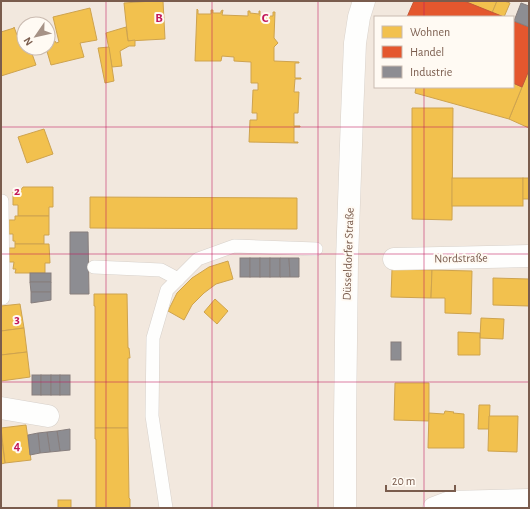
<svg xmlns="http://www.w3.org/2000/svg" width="530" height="509" font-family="'Alegreya Sans',sans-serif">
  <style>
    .residential { fill: #f2e8de; fill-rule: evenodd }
    .homes { fill: #f2c14e; stroke: #cea34e }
    .shops { fill: #e4572e; stroke: #c45837 }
    .industry { fill: #8d8d92; stroke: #877e7d }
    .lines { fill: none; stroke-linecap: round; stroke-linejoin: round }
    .lane-casing { stroke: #d7d1cb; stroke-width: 14 }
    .street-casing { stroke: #d7d1cb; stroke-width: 23 }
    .secondary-casing { stroke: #d9d2cb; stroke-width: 23 }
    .lane { stroke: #fefefd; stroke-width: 13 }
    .street { stroke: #fefefd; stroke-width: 22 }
    .secondary { stroke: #fefefd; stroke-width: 22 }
    .grid { fill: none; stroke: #c2185b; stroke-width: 1; stroke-opacity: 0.55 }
    .labels { text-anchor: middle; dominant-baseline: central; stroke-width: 4; stroke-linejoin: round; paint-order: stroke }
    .street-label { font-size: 12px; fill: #7a5c4d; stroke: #fffaf3 }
    .grid-label { font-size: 13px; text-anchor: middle; font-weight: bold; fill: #c2185b; stroke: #fffaf3; stroke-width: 4; stroke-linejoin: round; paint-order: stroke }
  </style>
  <rect width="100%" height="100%" fill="#f9f5f0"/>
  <path class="residential" d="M1 1H529V508H1ZM375 17H513V87H375ZM24 24H48V48H24Z"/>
  <g class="homes">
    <polygon points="152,1 163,1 165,39 128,41 124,3"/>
    <polygon points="464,1 497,1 492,13"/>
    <polygon points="497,1 504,1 510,3 504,17 492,13"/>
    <polygon points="90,8 97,40 80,43 84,57 51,65 46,48 48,48 48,43 55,41 56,43 59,42 53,17"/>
    <polygon points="197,9 198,10 198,14 211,14 211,10 213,10 213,13 221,13 221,11 223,10 222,15 248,16 248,11 250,11 250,13 259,14 259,11 260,11 260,16 273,16 273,12 275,12 274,38 278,43 274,47 274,61 299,62 299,63 295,63 295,78 301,78 301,79 295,79 294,92 299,92 298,113 294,113 294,126 300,126 300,127 294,127 294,142 298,142 298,143 249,142 250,120 257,120 257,113 252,113 253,90 258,90 258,83 251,83 251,62 234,61 234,57 222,56 221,61 195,61"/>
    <polygon points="14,27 17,35 24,33 24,48 30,48 36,65 1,76 1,32 14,28"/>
    <polygon points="126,27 128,41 135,40 135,46 129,46 120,51 122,66 112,67 106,33"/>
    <polygon points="109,47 114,81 105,83 98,48"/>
    <polygon points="529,70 529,128 509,119"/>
    <polygon points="513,83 522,87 509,119 415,93 416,87 513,87"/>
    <polygon points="412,108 453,108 452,220 412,219"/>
    <polygon points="44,129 53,154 27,163 18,137"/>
    <rect x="452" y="178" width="71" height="28"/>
    <rect x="523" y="178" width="6" height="21"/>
    <polygon points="23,187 53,187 53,207 49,207 49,216 18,216 18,205 13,205 13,192 20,191"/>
    <polygon points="90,197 297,198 297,229 90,228"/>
    <polygon points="15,216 49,216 49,235 44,235 44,244 15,244 15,241 13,241 13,234 9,234 9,220 15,220"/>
    <polygon points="15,244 49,244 50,263 45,263 45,273 15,273 16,269 13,269 14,262 9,262 9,248 15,248"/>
    <polygon points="228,261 233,279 216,284 204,293 192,305 184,320 168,311 177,293 192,278 209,267"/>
    <polygon points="392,269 432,270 431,298 391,297"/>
    <polygon points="432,270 472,271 471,314 445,313 445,298 431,298"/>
    <polygon points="493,278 529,279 529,306 493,305"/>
    <polygon points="94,294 127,294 128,348 129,348 130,358 128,358 128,428 95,428 95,306 94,306"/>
    <polygon points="215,299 228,311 217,324 204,312"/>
    <polygon points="20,304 24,328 1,331 1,306"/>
    <polygon points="481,318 504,319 503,339 480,338 480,355 458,355 458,332 480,333 480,338"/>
    <polygon points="24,328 27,352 1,355 1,331"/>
    <polygon points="27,352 30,377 1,381 1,355"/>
    <polygon points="395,383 429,383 429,421 394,420"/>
    <polygon points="479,405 490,405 489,429 478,429"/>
    <polygon points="445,411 454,412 453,413 464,414 464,448 428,448 429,413 444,414"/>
    <polygon points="489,416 518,416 517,452 488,451"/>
    <polygon points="26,425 31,460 5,463 1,428"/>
    <polygon points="95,428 128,428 129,498 130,499 130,508 96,508 96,439 95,439"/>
    <polygon points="1,434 5,463 1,464"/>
    <rect x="58" y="500" width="13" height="8"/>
  </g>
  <g class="shops">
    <polygon points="414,1 464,1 504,17 407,17"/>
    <polygon points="513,21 529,27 529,70 522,87 513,83"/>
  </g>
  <g class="industry">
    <polygon points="521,3 529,6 529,27 514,21"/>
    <polygon points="70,232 88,232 89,294 70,294"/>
    <rect x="240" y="258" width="10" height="19"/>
    <rect x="250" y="258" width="10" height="19"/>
    <rect x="260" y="258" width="10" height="19"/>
    <rect x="270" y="258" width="10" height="19"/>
    <polygon points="280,258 289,258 290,277 280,277"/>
    <polygon points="289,258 299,258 299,277 290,277"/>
    <rect x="30" y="273" width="21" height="9"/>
    <polygon points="30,282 51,282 51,292 31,292"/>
    <polygon points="31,292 51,292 51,300 31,303"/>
    <rect x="391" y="342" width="10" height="18"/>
    <rect x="32" y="375" width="9" height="20"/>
    <rect x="41" y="375" width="10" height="20"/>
    <rect x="51" y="375" width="9" height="20"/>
    <rect x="60" y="375" width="10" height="20"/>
    <polygon points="70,429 70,450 60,451 57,431"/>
    <polygon points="57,431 60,451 50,452 47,432"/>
    <polygon points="47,432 50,452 40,453 38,433"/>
    <polygon points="38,433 40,453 30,455 28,435"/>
  </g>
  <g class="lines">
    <defs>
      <g id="lane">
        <polyline points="94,267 161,270 178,279"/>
        <polyline points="1,298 3,298 2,201"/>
        <polyline points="166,508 152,416 153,338 167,290 198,259 234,246 316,249"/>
      </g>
      <g id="street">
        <polyline points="394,259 529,256"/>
        <polyline points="1,408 48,416"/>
        <polyline points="434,508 450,502 529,500"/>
      </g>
      <polyline id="secondary" points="345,508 345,420 347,261 352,116 355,43 359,17 364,1"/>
    </defs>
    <use href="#lane" class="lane-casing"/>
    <use href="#street" class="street-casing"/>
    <use href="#secondary" class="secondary-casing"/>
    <use href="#lane" class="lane"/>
    <use href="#street" class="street"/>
    <use href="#secondary" class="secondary"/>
  </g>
  <path class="grid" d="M106 1V508M212 1V508M318 1V508M424 1V17M424 87V508M1 127H529M1 254H529M1 382H529"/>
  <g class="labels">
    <g class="street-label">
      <text transform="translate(348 254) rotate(-88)">Düsseldorfer Straße</text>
      <text transform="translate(461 258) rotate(-1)">Nordstraße</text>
    </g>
  </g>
  <g class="grid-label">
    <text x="159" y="22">B</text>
    <text x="265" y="22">C</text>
    <text x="17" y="195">2</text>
    <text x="17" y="323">3</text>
    <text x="17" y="450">4</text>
  </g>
  <rect width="530" height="509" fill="none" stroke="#7a5c4d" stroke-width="4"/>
  <rect x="374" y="16" width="140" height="72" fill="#fffaf3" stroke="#cabbb1"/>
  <rect x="382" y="26" width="20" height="12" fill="#f2c14e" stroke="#cabbb1"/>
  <text x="410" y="36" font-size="12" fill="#7a5c4d">Wohnen</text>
  <rect x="382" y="46" width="20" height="12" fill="#e4572e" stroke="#cabbb1"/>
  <text x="410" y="56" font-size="12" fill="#7a5c4d">Handel</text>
  <rect x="382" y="66" width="20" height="12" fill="#8d8d92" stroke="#cabbb1"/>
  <text x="410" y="76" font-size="12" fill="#7a5c4d">Industrie</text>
  <g transform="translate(36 36) rotate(236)"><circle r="19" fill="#fffaf3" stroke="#cabbb1"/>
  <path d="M0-3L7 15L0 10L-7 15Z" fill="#a69286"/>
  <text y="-6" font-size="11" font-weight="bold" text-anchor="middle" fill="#7a5c4d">N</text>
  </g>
  <path d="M386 485v6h69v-6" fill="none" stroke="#7a5c4d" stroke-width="2"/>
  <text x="392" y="485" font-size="12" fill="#7a5c4d" stroke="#fffaf3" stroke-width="3" paint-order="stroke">20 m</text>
</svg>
